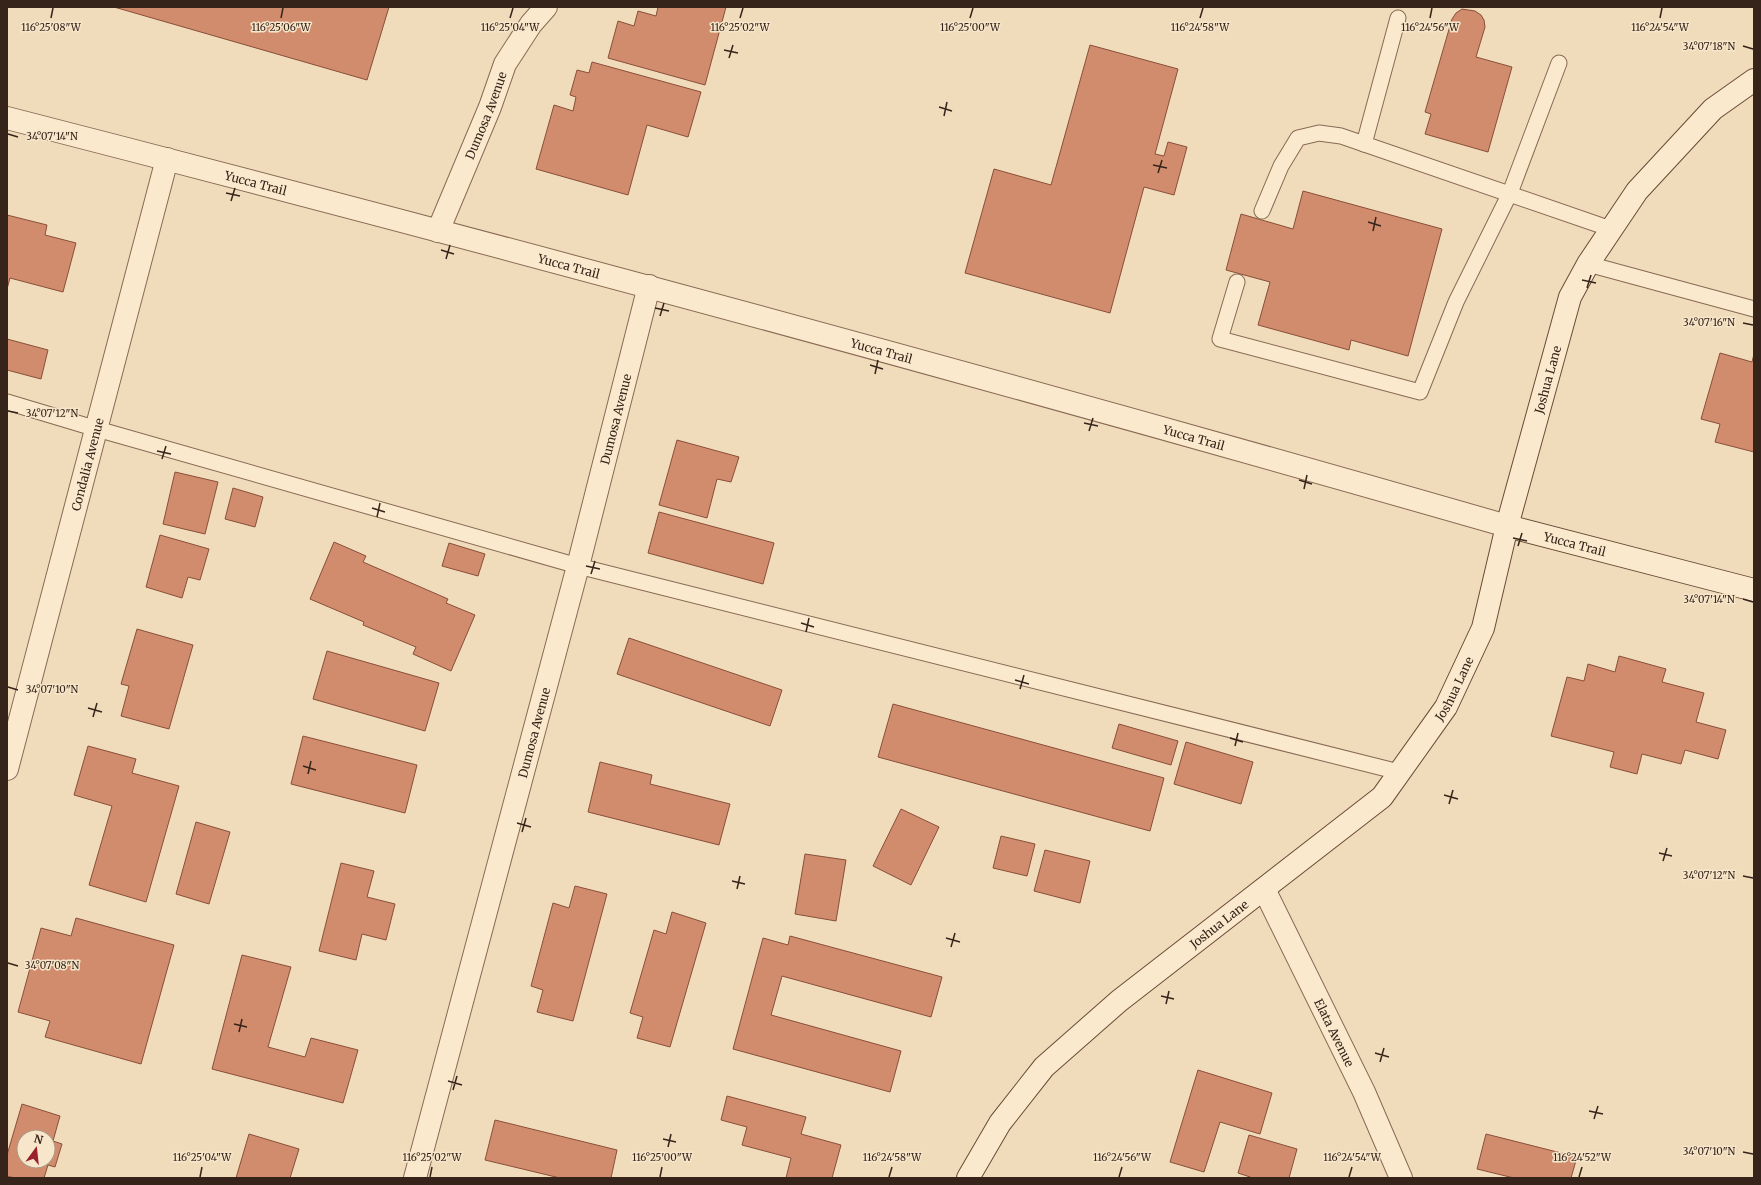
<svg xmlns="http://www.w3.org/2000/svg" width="1761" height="1185" font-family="Merriweather,serif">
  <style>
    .building { fill: #d18c6e; stroke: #894f38; fill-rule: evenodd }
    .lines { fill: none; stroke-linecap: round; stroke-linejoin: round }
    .service-casing { stroke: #886a54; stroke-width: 17 }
    .minor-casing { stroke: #886a54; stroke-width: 24 }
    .tertiary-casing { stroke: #886a54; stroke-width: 24 }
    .secondary-casing { stroke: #6a4b37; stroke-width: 24 }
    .service { stroke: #fbe9ce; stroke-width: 15 }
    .minor { stroke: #fbe9ce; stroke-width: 22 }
    .tertiary { stroke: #fbe9ce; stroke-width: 22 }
    .secondary { stroke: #fbe9ce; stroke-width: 22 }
    .ticks { fill: none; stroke: #36241a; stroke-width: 1.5 }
    .labels { text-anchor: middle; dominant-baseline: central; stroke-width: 3; stroke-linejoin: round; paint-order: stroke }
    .street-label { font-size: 12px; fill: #36241a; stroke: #f7e6ca }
    .ticks-label { font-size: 10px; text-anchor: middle; fill: #36241a; stroke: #f7e6ca; stroke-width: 3; stroke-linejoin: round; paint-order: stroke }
  </style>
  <rect width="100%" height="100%" fill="#f0dbbb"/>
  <g class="building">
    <polygon points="114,7 389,7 367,80"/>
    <polygon points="658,7 726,7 705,85 608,58 618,21 634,26 638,11 656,16"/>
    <polygon points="1462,9 1475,11 1481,15 1484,20 1485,27 1476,57 1512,67 1488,152 1425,134 1431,114 1425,112 1452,19 1456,13"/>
    <polygon points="1090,45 1178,69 1155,154 1164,156 1168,142 1187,147 1174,195 1144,187 1110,313 965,273 994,169 1051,185"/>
    <polygon points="592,62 701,92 688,137 647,125 628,195 536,169 554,105 573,111 576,97 570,95 577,70 589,73"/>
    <polygon points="1303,191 1442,229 1408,356 1351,340 1349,350 1258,325 1270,282 1226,270 1241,214 1293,229"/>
    <polygon points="7,215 47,225 45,235 76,243 63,292 10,278 7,289"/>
    <polygon points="7,339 48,350 41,379 7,370"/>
    <polygon points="1720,353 1752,362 1754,354 1754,452 1715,442 1720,424 1701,419"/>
    <polygon points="677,440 739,457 731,482 717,479 707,518 659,505"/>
    <polygon points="175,472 218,482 205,534 163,524"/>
    <polygon points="233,488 263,497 255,527 225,519"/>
    <polygon points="659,512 774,543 763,584 648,553"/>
    <polygon points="160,535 209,549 200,580 188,577 182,598 146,587"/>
    <polygon points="334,542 366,556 363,562 448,599 446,603 475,615 451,671 413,654 416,647 363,625 364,622 310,599"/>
    <polygon points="449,543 485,554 478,576 442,566"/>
    <polygon points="137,629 193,645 169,729 121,716 129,686 121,684"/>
    <polygon points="629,638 782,690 770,726 617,674"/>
    <polygon points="327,651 439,683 425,731 313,699"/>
    <polygon points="1619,656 1666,669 1662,682 1704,693 1696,722 1726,730 1718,759 1685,750 1681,764 1642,754 1637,774 1610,767 1614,752 1551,736 1567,677 1584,681 1588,664 1615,672"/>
    <polygon points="893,704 1164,778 1150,831 878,757"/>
    <polygon points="1119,724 1178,741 1171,765 1112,748"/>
    <polygon points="303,736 417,765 405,813 291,784"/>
    <polygon points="1186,742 1253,762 1241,804 1174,784"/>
    <polygon points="88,746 136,759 132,773 179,786 146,902 89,885 112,806 74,795"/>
    <polygon points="600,762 652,775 650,784 730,804 719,845 588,812"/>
    <polygon points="901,809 939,827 911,885 873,866"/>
    <polygon points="196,822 230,832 209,904 176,894"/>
    <polygon points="1001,836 1035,844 1027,876 993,868"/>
    <polygon points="1045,850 1090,861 1080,903 1034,891"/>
    <polygon points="805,854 846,860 836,921 795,914"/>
    <polygon points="341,863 374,871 367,897 395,904 386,940 362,934 356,960 319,951"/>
    <polygon points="575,886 607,894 573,1021 537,1012 543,990 531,986 553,903 569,908"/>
    <polygon points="672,912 706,923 670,1047 637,1038 643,1017 630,1013 654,930 666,934"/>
    <polygon points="76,918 174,945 141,1064 45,1037 50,1021 18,1012 41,928 71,936"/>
    <polygon points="790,936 942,977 931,1017 782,976 771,1015 901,1051 890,1092 733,1049 763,938 788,945"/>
    <polygon points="242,955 291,967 268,1047 305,1057 311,1038 358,1050 343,1103 212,1069"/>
    <polygon points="1198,1070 1272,1093 1260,1134 1220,1122 1204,1172 1170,1162"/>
    <polygon points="727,1096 806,1117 801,1134 841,1145 832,1178 786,1178 791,1158 742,1145 747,1127 721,1120"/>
    <path d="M22 1104 60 1116 53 1141 62 1144 55 1167 48 1165 44 1178H15L7 1176V1155ZM24 1137H48V1161H24Z"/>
    <polygon points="495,1120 617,1150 611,1178 560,1178 485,1160"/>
    <polygon points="249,1134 299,1149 290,1178 236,1178"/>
    <polygon points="1486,1134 1577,1157 1571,1178 1514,1178 1477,1169"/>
    <polygon points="1249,1135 1297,1149 1289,1178 1253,1178 1238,1173"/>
  </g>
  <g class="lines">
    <defs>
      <g id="service">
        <polyline points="1364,144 1398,18"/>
        <polyline points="1262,211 1281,166 1298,138 1319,133 1341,136 1611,229"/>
        <polyline points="1588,264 1754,309"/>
        <polyline points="1237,282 1220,339 1420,392 1456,302 1510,193 1559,63"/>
        <polyline points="7,402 97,429 578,566 1399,772"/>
      </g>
      <g id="minor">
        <path id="s1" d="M438 231 490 107 505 64 531 24 546 7"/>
        <path id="s2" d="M7 769 167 159"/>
        <path id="s3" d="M1264 889 1364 1092 1401 1178"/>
        <path id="s4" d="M415 1178 578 566 649 286"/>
      </g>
      <g id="tertiary">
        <path id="s5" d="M7 118C509 247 1009 383 1507 526"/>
      </g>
      <g id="secondary">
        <path id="s6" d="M1507 526 1754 590"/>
        <path id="s7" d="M968 1178 1000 1123 1044 1067 1119 1001 1382 797 1446 707 1483 628 1507 526 1570 297 1588 264 1637 191 1713 109 1754 80"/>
      </g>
    </defs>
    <use href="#service" class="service-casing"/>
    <use href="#minor" class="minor-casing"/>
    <use href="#tertiary" class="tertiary-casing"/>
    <use href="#secondary" class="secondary-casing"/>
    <use href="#service" class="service"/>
    <use href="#minor" class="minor"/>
    <use href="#tertiary" class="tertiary"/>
    <use href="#secondary" class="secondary"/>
  </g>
  <path class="ticks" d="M51 18 53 8M281 18 283 8M510 18 513 8M740 18 743 8M970 18 973 8M1200 18 1203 8M1430 18 1432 8M1660 18 1662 8M1743 46 1753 49M724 50 738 53M729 58 733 45M939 107 952 111M944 116 947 102M8 134 18 137M1153 165 1167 168M1158 173 1162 160M226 193 240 196M231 201 235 188M1368 222 1381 226M1373 231 1376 217M441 250 454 254M446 259 450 245M1582 280 1596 283M1587 288 1591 275M655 308 669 311M660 316 664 303M1743 323 1753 325M870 365 883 369M875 374 878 360M8 411 18 413M1084 423 1098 426M1089 431 1093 418M157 451 171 454M162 459 166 446M1299 480 1312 484M1304 489 1307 475M372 508 385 512M377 517 380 503M1513 538 1527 541M1518 546 1522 533M586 566 600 569M591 574 595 561M1743 599 1753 602M801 623 814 627M806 632 809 618M1015 680 1029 684M8 687 18 690M1020 689 1024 675M88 708 102 712M93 717 97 703M1230 738 1243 742M1235 746 1238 733M303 766 316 770M308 774 311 761M1444 795 1458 799M1449 804 1453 790M517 823 531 827M522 832 526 818M1659 853 1672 856M1663 861 1667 848M1743 876 1753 878M732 881 745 884M737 889 740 876M946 938 960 942M951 947 955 933M8 963 18 966M1161 996 1174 999M1166 1004 1169 991M234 1024 247 1027M239 1032 242 1019M1375 1053 1389 1057M1380 1062 1384 1048M448 1081 462 1085M453 1090 457 1076M1589 1111 1603 1114M1594 1119 1598 1106M663 1139 676 1142M668 1147 671 1134M1743 1152 1753 1154M200 1177 202 1167M430 1177 432 1167M660 1177 662 1167M889 1177 892 1167M1119 1177 1122 1167M1349 1177 1352 1167M1579 1177 1582 1167"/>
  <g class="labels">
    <g class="street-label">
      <text stroke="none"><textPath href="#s1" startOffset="125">Dumosa Avenue</textPath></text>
      <text stroke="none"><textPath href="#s5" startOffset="257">Yucca Trail</textPath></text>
      <text stroke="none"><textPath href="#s5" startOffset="581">Yucca Trail</textPath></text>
      <text stroke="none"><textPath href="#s5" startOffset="905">Yucca Trail</textPath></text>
      <text stroke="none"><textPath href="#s7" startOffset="1022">Joshua Lane</textPath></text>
      <text stroke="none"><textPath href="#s4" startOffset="785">Dumosa Avenue</textPath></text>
      <text stroke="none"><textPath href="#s5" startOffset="1229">Yucca Trail</textPath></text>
      <text stroke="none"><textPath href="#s2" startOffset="315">Condalia Avenue</textPath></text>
      <text stroke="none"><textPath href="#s6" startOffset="70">Yucca Trail</textPath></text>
      <text stroke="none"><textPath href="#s7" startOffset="698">Joshua Lane</textPath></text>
      <text stroke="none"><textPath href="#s4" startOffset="461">Dumosa Avenue</textPath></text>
      <text stroke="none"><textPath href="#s7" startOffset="361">Joshua Lane</textPath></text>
      <text stroke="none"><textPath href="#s3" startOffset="160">Elata Avenue</textPath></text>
    </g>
  </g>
  <g class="ticks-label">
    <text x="51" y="31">116°25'08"W</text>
    <text x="281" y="31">116°25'06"W</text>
    <text x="510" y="31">116°25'04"W</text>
    <text x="740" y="31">116°25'02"W</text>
    <text x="970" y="31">116°25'00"W</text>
    <text x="1200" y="31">116°24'58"W</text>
    <text x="1430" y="31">116°24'56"W</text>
    <text x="1660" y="31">116°24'54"W</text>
    <text x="1709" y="50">34°07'18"N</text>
    <text x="52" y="140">34°07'14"N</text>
    <text x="1709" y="326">34°07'16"N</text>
    <text x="52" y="417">34°07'12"N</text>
    <text x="1709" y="603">34°07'14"N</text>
    <text x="52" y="693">34°07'10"N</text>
    <text x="1709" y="879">34°07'12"N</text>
    <text x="52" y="969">34°07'08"N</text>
    <text x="1709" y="1155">34°07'10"N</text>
    <text x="202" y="1161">116°25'04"W</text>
    <text x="432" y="1161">116°25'02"W</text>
    <text x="662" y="1161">116°25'00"W</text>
    <text x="892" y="1161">116°24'58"W</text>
    <text x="1122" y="1161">116°24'56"W</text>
    <text x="1352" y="1161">116°24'54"W</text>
    <text x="1582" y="1161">116°24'52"W</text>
  </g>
  <rect width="1761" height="1185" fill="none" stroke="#36241a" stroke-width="16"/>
  <g transform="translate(36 1149) rotate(15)"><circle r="19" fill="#f7e6ca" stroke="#aa9884"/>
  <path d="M0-3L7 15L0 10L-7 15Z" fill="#9b202e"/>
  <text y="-6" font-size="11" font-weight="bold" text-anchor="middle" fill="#36241a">N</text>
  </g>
</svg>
